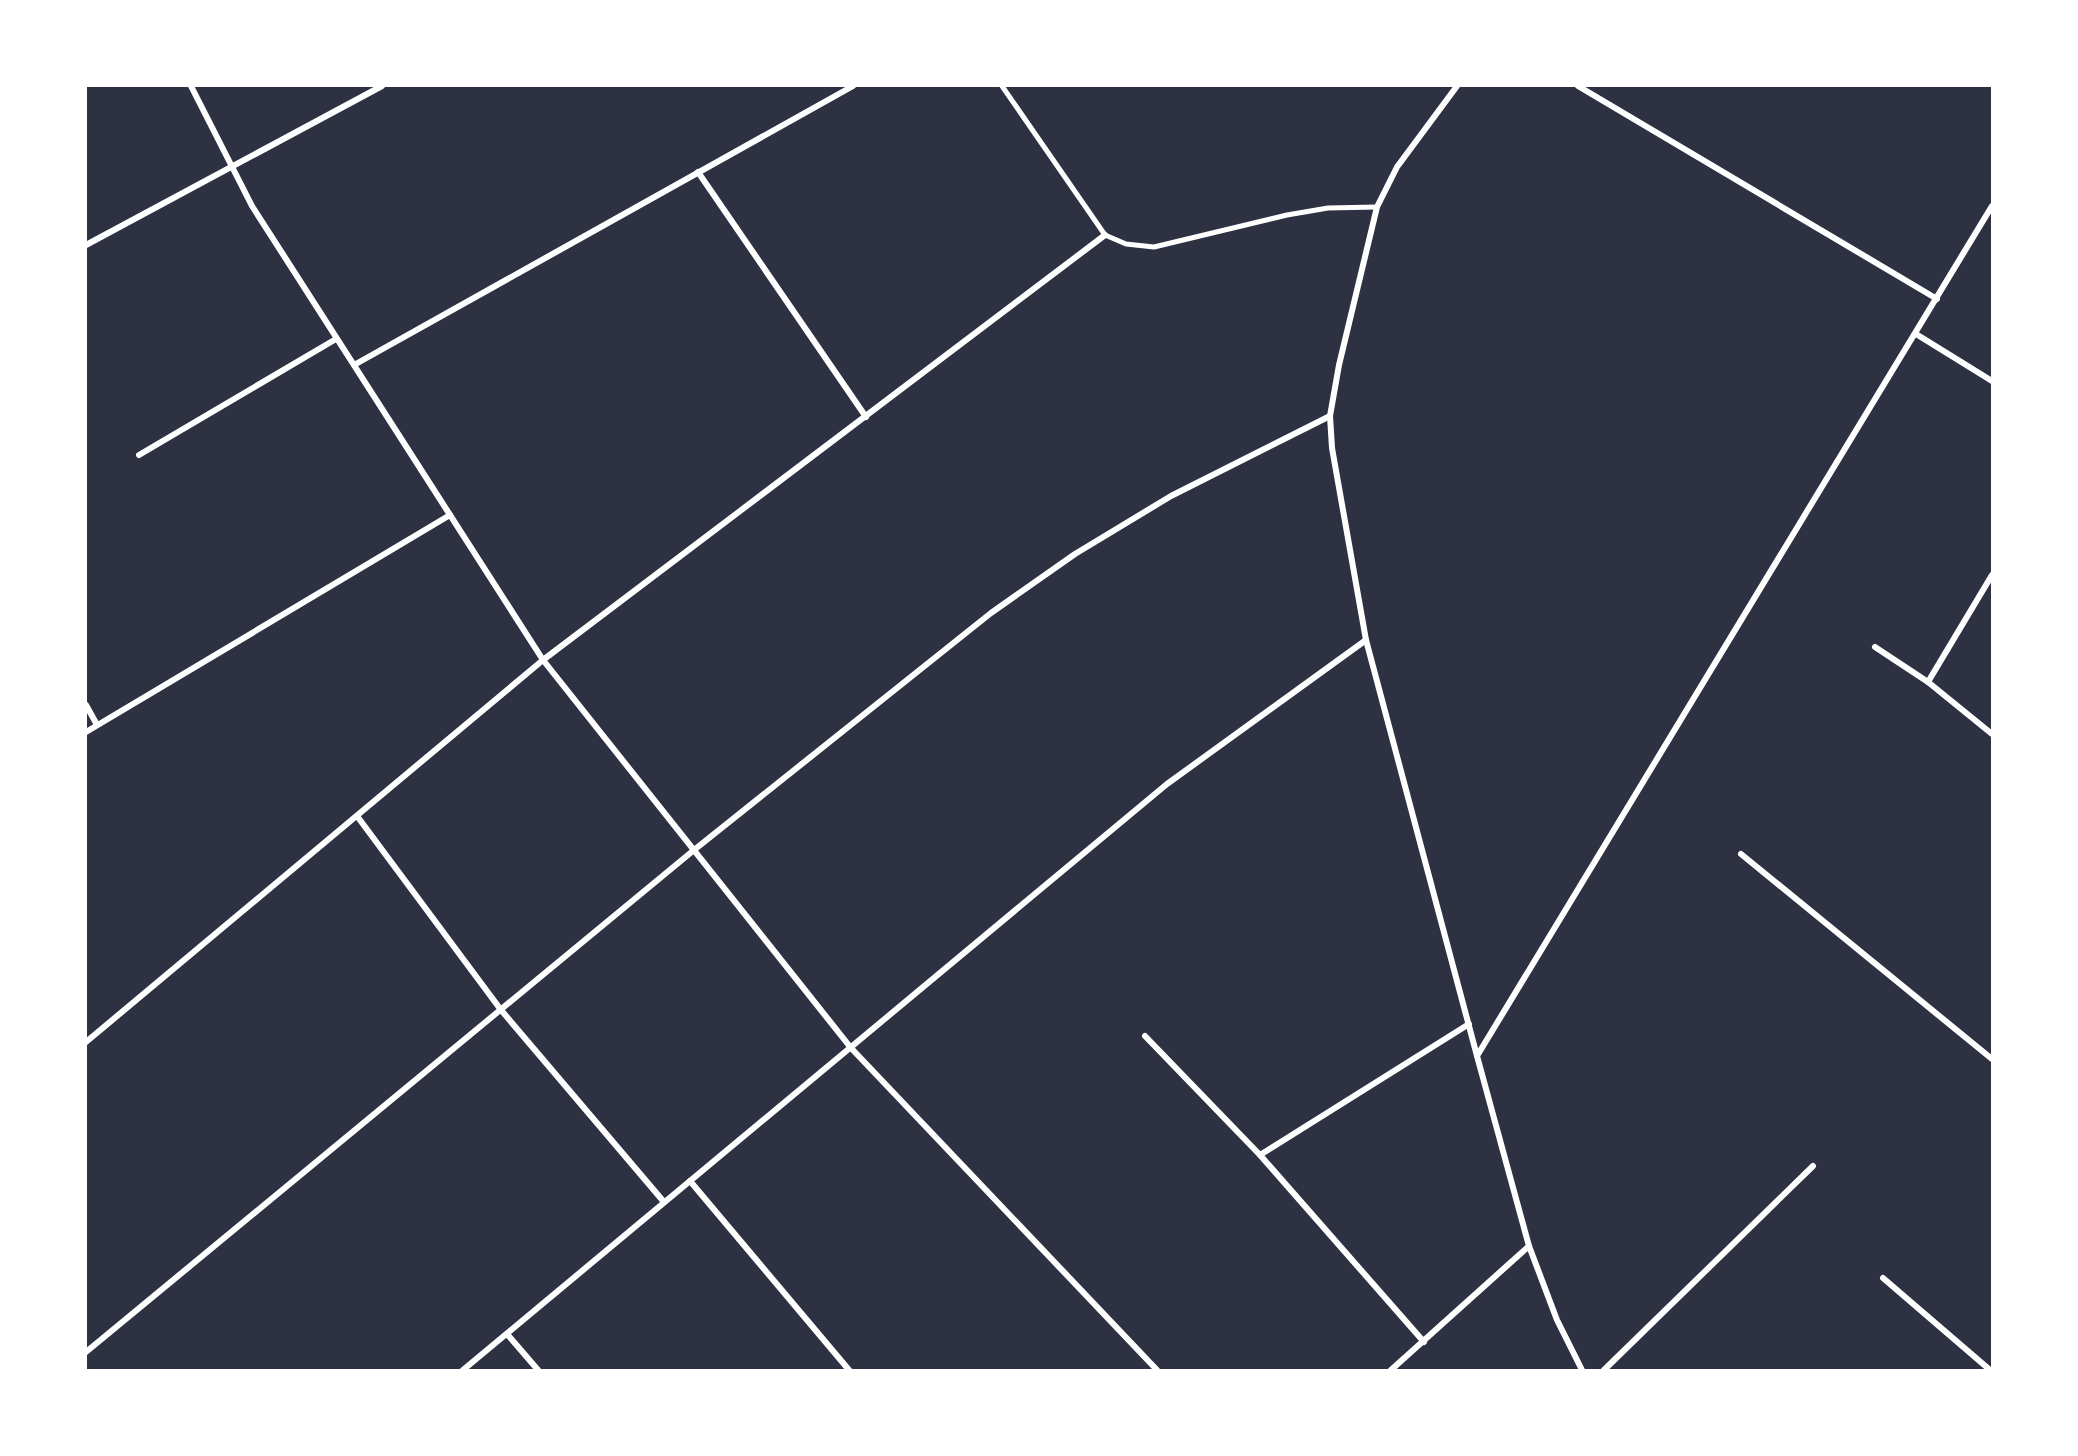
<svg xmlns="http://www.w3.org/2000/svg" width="2078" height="1456" font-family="Cabin,sans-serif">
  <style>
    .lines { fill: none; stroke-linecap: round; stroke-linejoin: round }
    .pedestrian { stroke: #fff; stroke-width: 5 }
    .minor { stroke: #fff; stroke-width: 6 }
  </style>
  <rect width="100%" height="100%" fill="#2d3142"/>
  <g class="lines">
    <polyline class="pedestrian" points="1002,86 1105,235 1126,244 1154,247 1287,215 1328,208 1377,207"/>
    <g class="minor">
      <polyline points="191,86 252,206 543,660 851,1048 1157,1370"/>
      <polyline points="1457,86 1397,167 1377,207 1339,365 1330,416 1332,448 1366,640 1477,1056 1529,1246 1557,1320 1582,1370"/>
      <polyline points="1578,86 1937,299"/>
      <polyline points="698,172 866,417"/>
      <polyline points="86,245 382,86"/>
      <polyline points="1916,334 1992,381"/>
      <polyline points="354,365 853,86"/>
      <polyline points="139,455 336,339"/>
      <polyline points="1875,647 1928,682 1992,734"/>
      <polyline points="1928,682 1992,575"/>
      <polyline points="86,705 96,723"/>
      <polyline points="86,732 450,515"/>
      <polyline points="357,816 501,1010 664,1202"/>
      <polyline points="1741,854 1992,1059"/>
      <polyline points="1145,1036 1260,1155 1424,1342"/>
      <polyline points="86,1042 543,660 1105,235"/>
      <polyline points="1477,1056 1992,206"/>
      <polyline points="1260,1155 1469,1024"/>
      <polyline points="690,1181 849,1370"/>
      <polyline points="1883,1278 1990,1370"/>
      <polyline points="507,1334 538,1370"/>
      <polyline points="86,1352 694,850 991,613 1075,554 1171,496 1330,416"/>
      <polyline points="463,1370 1167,784 1366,640"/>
      <polyline points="1391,1370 1529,1246"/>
      <polyline points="1604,1370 1813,1166"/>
    </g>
  </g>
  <rect width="2078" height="1456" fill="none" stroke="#ffffff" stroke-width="174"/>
</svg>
